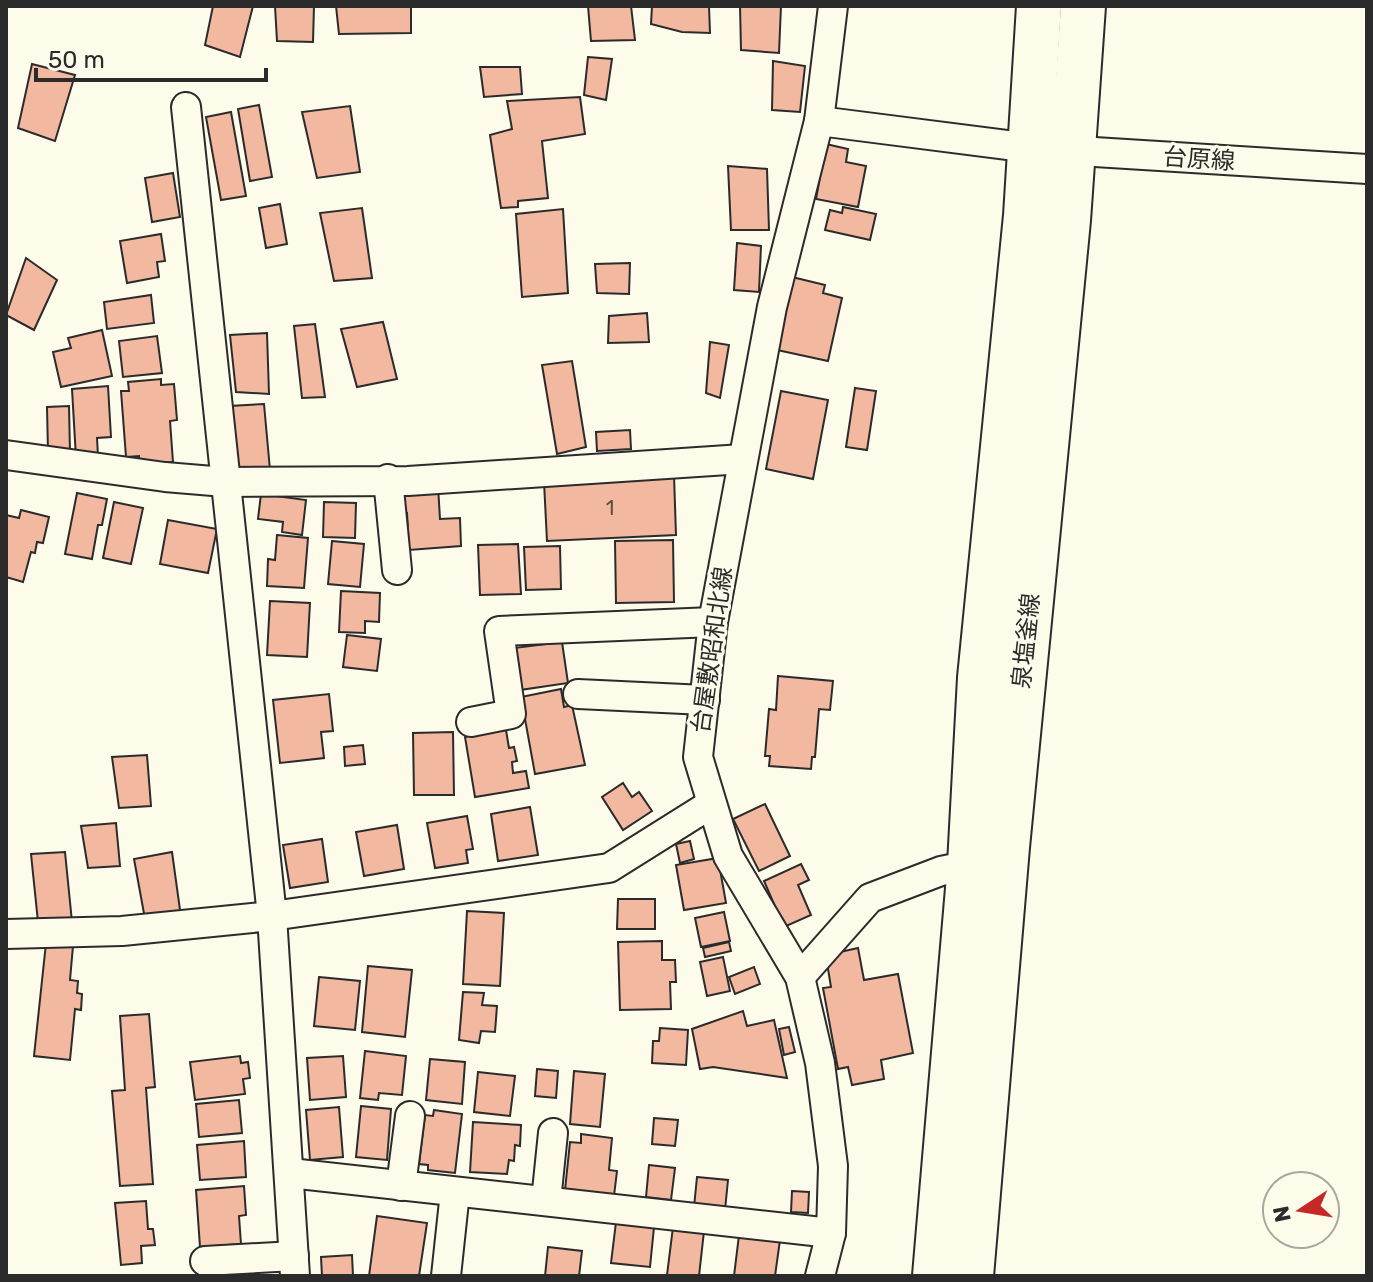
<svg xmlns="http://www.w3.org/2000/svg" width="1373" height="1282" font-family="Rubik,'Noto Sans JP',sans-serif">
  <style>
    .building { fill: #f2b8a0; stroke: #2b2b2b; stroke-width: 2 }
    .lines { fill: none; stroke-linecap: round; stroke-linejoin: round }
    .minor-casing { stroke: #2b2b2b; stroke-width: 32 }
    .primary-casing { stroke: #2b2b2b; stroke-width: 48 }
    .minor { stroke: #fdfbea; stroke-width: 28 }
    .primary { stroke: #fdfbea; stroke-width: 44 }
    .labels { text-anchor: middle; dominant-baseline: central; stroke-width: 6; stroke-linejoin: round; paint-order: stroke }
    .number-label { font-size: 20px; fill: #5d4e48 }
    .street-label { font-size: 24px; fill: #2b2b2b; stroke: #fdfbea }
  </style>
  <rect width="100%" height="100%" fill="#fdfbea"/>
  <g class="building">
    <polygon points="213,6 253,6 240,57 205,45"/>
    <polygon points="275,6 314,6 313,42 277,41"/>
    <polygon points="336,6 411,6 411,33 339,34"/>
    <polygon points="588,6 631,6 635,40 591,41"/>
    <polygon points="652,6 709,6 710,33 682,32 651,24"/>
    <polygon points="740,6 781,6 779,53 741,50"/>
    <polygon points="588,57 612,59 606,100 584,95"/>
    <polygon points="773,61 805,66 800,112 772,110"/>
    <polygon points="32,64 75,75 55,141 18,128"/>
    <polygon points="480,67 520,67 522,94 484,97"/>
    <polygon points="580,97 585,134 542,141 548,198 518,201 518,207 501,208 490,135 512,129 507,101"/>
    <polygon points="259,105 272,177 250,181 238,109"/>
    <polygon points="350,106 360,172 317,178 302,112"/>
    <polygon points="231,112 246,196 221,200 206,117"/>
    <polygon points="826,144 848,149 846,162 866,166 858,207 816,199"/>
    <polygon points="728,166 767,169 769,230 731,230"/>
    <polygon points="173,173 180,217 152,222 145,178"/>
    <polygon points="280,204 287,244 266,248 259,208"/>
    <polygon points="843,207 876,214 870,240 825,230 830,210 842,213"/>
    <polygon points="362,208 372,278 334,281 320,213"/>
    <polygon points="563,209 568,293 522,297 516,214"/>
    <polygon points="161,234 165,261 157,262 159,277 127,283 120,241"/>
    <polygon points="737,243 761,246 759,292 734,290"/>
    <polygon points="26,258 57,280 34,330 6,315"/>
    <polygon points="630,263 629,294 597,293 595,264"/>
    <polygon points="792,277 825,285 823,293 842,298 828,361 777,350"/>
    <polygon points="151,295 154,323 107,329 104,302"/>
    <polygon points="647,313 649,342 608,343 609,316"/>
    <polygon points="383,322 397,379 357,387 341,329"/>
    <polygon points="315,324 325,397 302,398 294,326"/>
    <polygon points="102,330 112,376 61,387 53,352 71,348 68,338"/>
    <polygon points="267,333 269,394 236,392 230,335"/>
    <polygon points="157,336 162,373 123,377 119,341"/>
    <polygon points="710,342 729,345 720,398 706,393"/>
    <polygon points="572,361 586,447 557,454 542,365"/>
    <polygon points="161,379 161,385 174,384 177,420 170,421 173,462 139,465 139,456 126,457 121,391 129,391 128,382"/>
    <polygon points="108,386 111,437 97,438 98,456 76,458 72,389"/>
    <polygon points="855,388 876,391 867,450 846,447"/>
    <polygon points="781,391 828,400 813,479 766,469"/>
    <polygon points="264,404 271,481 236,481 229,406"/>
    <polygon points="69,406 70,452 48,452 47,407"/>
    <polygon points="630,430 631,449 597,451 596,432"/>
    <polygon points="674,475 676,535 547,541 544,482"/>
    <polygon points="438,486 440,519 460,518 461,546 409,550 407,513 402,513 401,489"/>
    <polygon points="77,493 107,499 102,525 98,525 92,559 65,554"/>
    <polygon points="261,494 306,500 302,535 282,532 283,522 258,519"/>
    <polygon points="114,502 143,508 131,564 103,558"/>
    <polygon points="324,502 356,503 355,538 323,537"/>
    <polygon points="21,510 49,517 43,543 37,542 35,553 31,552 23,582 6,577 6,515 19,518"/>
    <polygon points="168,520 217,529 208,573 160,564"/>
    <polygon points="277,535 308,538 304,588 267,586 268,559 275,560"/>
    <polygon points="673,540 674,602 616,603 615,541"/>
    <polygon points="332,541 364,544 360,587 328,584"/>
    <polygon points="518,544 521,594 480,595 478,545"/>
    <polygon points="560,546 561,589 526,590 524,547"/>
    <polygon points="341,591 380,593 379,622 365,621 365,633 339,632"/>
    <polygon points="270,601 310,603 307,657 267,655"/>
    <polygon points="347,635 381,639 377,671 343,667"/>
    <polygon points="562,642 568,683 520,690 514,648"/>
    <polygon points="778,676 833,681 830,710 819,709 815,757 812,757 811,769 769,766 770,756 765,756 769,709 776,710"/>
    <polygon points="561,689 564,707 572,705 585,765 535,774 521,697"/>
    <polygon points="329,694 333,731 321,732 324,758 280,763 273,700"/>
    <polygon points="506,730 509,748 514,747 517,761 512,762 513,773 526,771 529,788 475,797 465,737"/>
    <polygon points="453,732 454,795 414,795 413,733"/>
    <polygon points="363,745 365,764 345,766 344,747"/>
    <polygon points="147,755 151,806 119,808 112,757"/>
    <polygon points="623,783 632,797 639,792 652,811 623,830 602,797"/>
    <polygon points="765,804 790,856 759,871 733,819"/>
    <polygon points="530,807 538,855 498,861 491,814"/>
    <polygon points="467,816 473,849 466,850 468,863 435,868 427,823"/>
    <polygon points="116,823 120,866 88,868 81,826"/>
    <polygon points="397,825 404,869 364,876 356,832"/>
    <polygon points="322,839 328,882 290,888 283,845"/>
    <polygon points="690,841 694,859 680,863 676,844"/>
    <polygon points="65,852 72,922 38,922 31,854"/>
    <polygon points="172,852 181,917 145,919 134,859"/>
    <polygon points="718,858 726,903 684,910 676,865"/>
    <polygon points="801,864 809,880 798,885 811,915 784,927 764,881"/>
    <polygon points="618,899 655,899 655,929 617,929"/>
    <polygon points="467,911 504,913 500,986 463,984"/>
    <polygon points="724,912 730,941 701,947 695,918"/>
    <polygon points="662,941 662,960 675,960 676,982 670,982 671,1009 620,1010 618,942"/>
    <polygon points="729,942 731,951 705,957 703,948"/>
    <polygon points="46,943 73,946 70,980 78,981 77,993 82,994 81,1010 75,1009 70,1060 34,1056"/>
    <polygon points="858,948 864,980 898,974 913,1053 881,1060 884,1079 852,1085 848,1067 838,1069 823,988 831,987 827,963 840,952"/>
    <polygon points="723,957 730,991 707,996 700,962"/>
    <polygon points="368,966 412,970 405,1037 362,1032"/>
    <polygon points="754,967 760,984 735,994 729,977"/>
    <polygon points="319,977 360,981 355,1030 314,1026"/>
    <polygon points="463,992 484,993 482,1005 497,1006 495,1032 481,1031 479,1043 459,1040"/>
    <polygon points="743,1011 747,1026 774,1020 787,1078 713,1067 700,1069 692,1029"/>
    <polygon points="149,1014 155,1087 146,1088 153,1184 120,1186 112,1091 125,1090 120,1016"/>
    <polygon points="789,1027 795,1052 784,1055 779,1029"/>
    <polygon points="660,1028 688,1030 686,1065 652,1063 653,1041 659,1041"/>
    <polygon points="365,1051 406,1056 402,1095 379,1093 378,1100 360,1098"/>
    <polygon points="240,1056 241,1063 248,1062 250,1078 243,1079 245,1094 195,1100 190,1062"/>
    <polygon points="343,1056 346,1097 310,1100 307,1058"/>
    <polygon points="430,1059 465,1062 462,1104 426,1100"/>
    <polygon points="537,1069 558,1071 556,1098 535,1096"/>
    <polygon points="574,1071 605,1074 600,1127 570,1124"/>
    <polygon points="478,1072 515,1076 510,1116 474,1112"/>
    <polygon points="239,1100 242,1133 199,1137 196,1104"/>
    <polygon points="361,1106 391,1109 387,1160 356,1157"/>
    <polygon points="339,1107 343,1157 310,1160 306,1110"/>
    <polygon points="434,1110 462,1114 455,1173 428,1170 428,1165 419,1164 425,1115 433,1116"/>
    <polygon points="654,1118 678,1120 675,1146 652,1144"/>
    <polygon points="473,1122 521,1125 520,1146 515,1145 514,1161 509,1160 507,1174 470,1172"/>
    <polygon points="581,1134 612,1138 609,1170 617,1171 614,1196 565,1190 570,1142 581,1143"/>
    <polygon points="244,1141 246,1177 200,1180 197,1145"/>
    <polygon points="649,1165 675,1168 671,1200 646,1197"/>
    <polygon points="697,1177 728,1180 725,1210 694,1207"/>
    <polygon points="244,1186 246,1215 239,1216 241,1244 200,1247 196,1190"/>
    <polygon points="792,1191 809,1192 808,1213 791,1212"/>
    <polygon points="146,1201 148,1229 153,1229 155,1245 141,1246 142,1263 121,1265 115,1203"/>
    <polygon points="377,1216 427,1223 419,1276 369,1276"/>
    <polygon points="616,1222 654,1227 650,1267 611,1263"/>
    <polygon points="673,1227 704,1231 699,1276 667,1275"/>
    <polygon points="739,1235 780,1240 775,1276 734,1276"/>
    <polygon points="548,1247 582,1251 579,1276 545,1276"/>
    <polygon points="352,1255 353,1276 322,1276 321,1257"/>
  </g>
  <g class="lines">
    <defs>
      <g id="minor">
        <polyline points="186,107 272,916 295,1276"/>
        <polyline points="819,121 1030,148 1367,169"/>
        <polyline points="6,455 165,477 225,482 408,481 743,459"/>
        <polyline points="388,479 397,570"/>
        <polyline points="578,694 705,700"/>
        <polyline points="471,722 511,714 499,631 713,622"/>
        <polyline points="6,934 122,931 272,916 609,868 711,804"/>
        <polyline points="800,977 870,898 941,871 970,865"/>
        <polyline points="290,1173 831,1233"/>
        <polyline points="401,1186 410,1116"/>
        <polyline points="546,1201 553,1133"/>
        <polyline points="205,1261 294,1256"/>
        <polyline points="446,1276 455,1192"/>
        <polyline points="820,1276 831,1233 833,1166 820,1063 800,977 728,856 698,757 713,622 772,307 819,121 833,6"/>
      </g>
      <g id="primary">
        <polyline points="935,1276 970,865 980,678 1026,216 1039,6"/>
        <polyline points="971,1276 1007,847 1068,220 1083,6"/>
      </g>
    </defs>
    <use href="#minor" class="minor-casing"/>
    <use href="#primary" class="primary-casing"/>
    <use href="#minor" class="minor"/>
    <use href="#primary" class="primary"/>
  </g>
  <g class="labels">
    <g class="number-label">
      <text x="610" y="508">1</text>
    </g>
    <g class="street-label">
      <text transform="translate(1199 159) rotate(4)">台原線</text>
      <text transform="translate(1026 641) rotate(-84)">泉塩釜線</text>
      <text transform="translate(712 650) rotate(-82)">台屋敷昭和北線</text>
    </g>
  </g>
  <rect width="1373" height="1282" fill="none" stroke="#2b2b2b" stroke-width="16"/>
  <g transform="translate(1301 1210) rotate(258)"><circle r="38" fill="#fdfbea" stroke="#a9a89e" stroke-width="2"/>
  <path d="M0-6L14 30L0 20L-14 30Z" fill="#c62828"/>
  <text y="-12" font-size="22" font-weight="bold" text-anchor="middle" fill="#2b2b2b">N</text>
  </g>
  <path d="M36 68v12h230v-12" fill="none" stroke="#2b2b2b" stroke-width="4"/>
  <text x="48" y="68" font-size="24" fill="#2b2b2b" stroke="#fdfbea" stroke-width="6" paint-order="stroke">50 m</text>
</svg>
